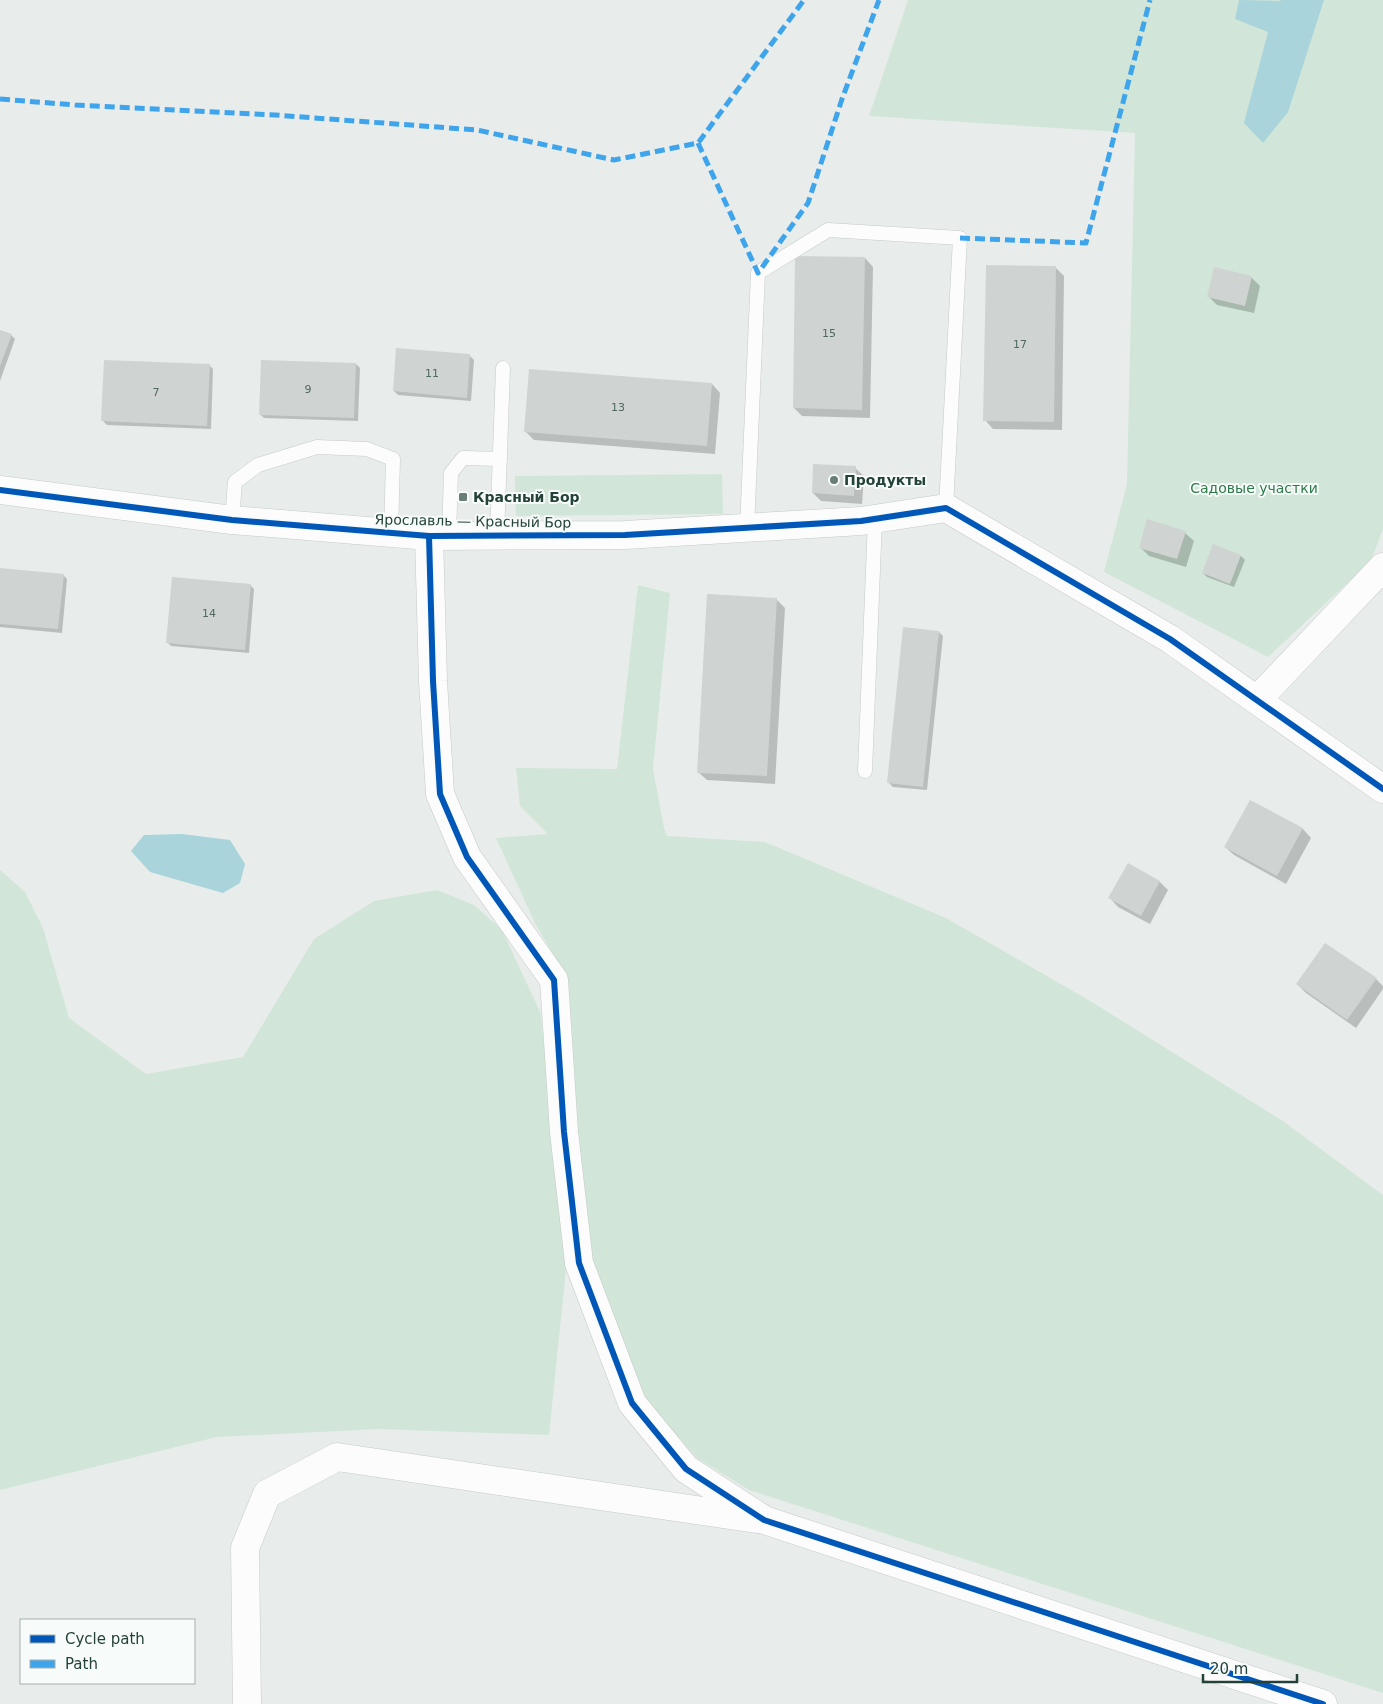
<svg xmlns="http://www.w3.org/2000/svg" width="1383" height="1704" font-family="'DejaVu Sans',sans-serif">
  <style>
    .green { fill: #d1e6d8 }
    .water { fill: #a9d4db }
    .shadow { fill: #0003 }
    .building { fill: #cfd4d2 }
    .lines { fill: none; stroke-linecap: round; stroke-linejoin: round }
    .lane-casing { stroke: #c5cac8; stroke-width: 15 }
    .street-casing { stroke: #c5cac8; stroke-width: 29 }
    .secondary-casing { stroke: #c3cbc8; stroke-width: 29 }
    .lane { stroke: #fcfcfc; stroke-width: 14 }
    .street { stroke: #fcfcfc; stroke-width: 28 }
    .secondary { stroke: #fcfcfc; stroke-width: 28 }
    .quiet { stroke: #3ea4ec; stroke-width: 5; stroke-dasharray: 10 5; stroke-linecap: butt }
    .cycleway-casing { stroke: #f7fbf9; stroke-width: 9 }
    .cycleway { stroke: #0057b8; stroke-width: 6 }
    .poi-dot { fill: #697e78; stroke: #f7fbf9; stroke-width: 2 }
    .labels { text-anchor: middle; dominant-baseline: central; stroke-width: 4; stroke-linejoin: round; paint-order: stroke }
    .number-label { font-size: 11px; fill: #506761 }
    .poi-label { font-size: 14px; font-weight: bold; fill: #24423a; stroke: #f7fbf9; text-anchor: start }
    .park-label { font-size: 14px; fill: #2d7a4b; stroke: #f7fbf9 }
    .street-label { font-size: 14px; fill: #24423a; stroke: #f7fbf9 }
  </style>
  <rect width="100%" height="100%" fill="#e8edeb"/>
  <g class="green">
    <polygon points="908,0 1383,0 1383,529 1371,561 1268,657 1104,572 1127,484 1135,133 869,116"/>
    <polygon points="722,474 723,514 516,516 515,476"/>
    <polygon points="638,585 670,593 653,769 664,828 667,836 765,842 946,918 1087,999 1283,1121 1383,1195 1383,1693 749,1490 697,1458 642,1396 593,1261 575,1135 565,975 535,923 496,838 548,834 520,806 516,768 617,769"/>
    <polygon points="0,870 25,892 43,928 69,1018 146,1074 243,1057 314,939 374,901 437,890 474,905 502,930 541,1014 566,1269 549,1435 378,1429 217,1437 0,1490"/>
  </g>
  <g class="water">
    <polygon points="1239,0 1280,1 1281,0 1324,0 1288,112 1263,143 1244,123 1268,32 1235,19"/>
    <polygon points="182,834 230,840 245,864 240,883 223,893 150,872 131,851 144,835"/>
  </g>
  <g class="shadow">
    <polygon points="865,258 873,267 870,418 802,416 794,408"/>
    <polygon points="1056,268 1064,276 1062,430 993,429 985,420"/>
    <polygon points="1215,269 1252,278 1260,286 1254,313 1217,305 1208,296"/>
    <polygon points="0,331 11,335 15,339 0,381"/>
    <polygon points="470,356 474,360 471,401 398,395 394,391"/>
    <polygon points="356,364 360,368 358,421 264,418 260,414"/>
    <polygon points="209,365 213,369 211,429 107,425 103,421"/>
    <polygon points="712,384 720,393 715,454 534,440 525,431"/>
    <polygon points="855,468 864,476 862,504 821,501 813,493"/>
    <polygon points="1185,533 1194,541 1186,567 1149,556 1140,547"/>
    <polygon points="1214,546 1241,556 1245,560 1234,587 1207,577 1203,573"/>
    <polygon points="0,569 63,575 67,579 62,633 0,627"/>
    <polygon points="250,585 254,589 249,653 171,646 167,642"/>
    <polygon points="776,599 785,608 775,784 707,780 698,772"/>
    <polygon points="939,632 943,636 927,790 893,787 889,783"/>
    <polygon points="1251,801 1303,829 1311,838 1286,884 1234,855 1225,847"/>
    <polygon points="1128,865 1160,882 1168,890 1150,924 1118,907 1110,898"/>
    <polygon points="1376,979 1383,986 1383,989 1356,1028 1306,993 1297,984"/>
  </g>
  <g class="building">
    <polygon points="795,256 865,257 862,410 793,408"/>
    <polygon points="986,265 1056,266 1054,422 983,421"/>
    <polygon points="1214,267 1252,276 1245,306 1207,297"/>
    <polygon points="0,330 12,334 0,366"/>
    <polygon points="396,348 470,354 467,398 393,391"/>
    <polygon points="104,360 210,364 207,426 101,421"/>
    <polygon points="261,360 356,363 354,418 259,415"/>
    <polygon points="529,369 712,383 707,446 524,432"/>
    <polygon points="813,464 856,466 854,496 812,493"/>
    <polygon points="1147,519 1186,531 1177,559 1139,548"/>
    <polygon points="1213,544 1241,555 1230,584 1202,573"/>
    <polygon points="0,568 64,574 58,629 0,624"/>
    <polygon points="172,577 251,584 245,650 166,643"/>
    <polygon points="707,594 777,598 767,776 697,773"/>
    <polygon points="903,627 939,631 923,787 887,783"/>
    <polygon points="1250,800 1303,828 1277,876 1224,847"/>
    <polygon points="1128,863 1160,881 1141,916 1108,898"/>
    <polygon points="1325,943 1377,978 1347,1020 1296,984"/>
  </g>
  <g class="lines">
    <defs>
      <g id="lane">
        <polyline points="232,520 235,482 258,465 317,447 367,449 393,459 391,534"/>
        <polyline points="747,528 758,273 828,230 960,238 946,508"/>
        <polyline points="449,536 451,473 463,458 500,459"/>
        <polyline points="497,536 503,368"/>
        <polyline points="865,771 875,519"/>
      </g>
      <g id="street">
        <polyline points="946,508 1170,639 1383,789"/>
        <polyline points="429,536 433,681 440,794 467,857 554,980 564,1132 579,1263 632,1403 686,1469 764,1520 1323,1704"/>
        <polyline points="1257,700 1383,567"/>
        <polyline points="247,1704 245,1548 267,1494 337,1457 757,1519"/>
      </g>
      <polyline id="secondary" points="0,490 232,520 429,536 625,535 861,521 946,508"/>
    </defs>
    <use href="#lane" class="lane-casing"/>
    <use href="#street" class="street-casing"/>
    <use href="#secondary" class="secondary-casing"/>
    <use href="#lane" class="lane"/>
    <use href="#street" class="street"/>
    <use href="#secondary" class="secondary"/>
    <g class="quiet">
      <polyline points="0,99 75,105 275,115 477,130 614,160 698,143 804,0"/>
      <polyline points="698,143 758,273 808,203 842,99 879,0"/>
      <polyline points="960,238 1086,243 1150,0"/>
    </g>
    <defs>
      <g id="cycleway">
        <polyline points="0,490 232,520 429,536 625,535 861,521 946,508 1170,639 1383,789"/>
        <polyline points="429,536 433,681 440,794 467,857 554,980 564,1132 579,1263 632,1403 686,1469 764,1520 1323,1704"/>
      </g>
    </defs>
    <use href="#cycleway" class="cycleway-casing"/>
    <use href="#cycleway" class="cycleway"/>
  </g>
  <g class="poi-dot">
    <circle cx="834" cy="480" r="5"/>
    <rect x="458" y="492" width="10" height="10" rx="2.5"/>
  </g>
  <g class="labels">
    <g class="number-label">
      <text x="829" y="333">15</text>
      <text x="1020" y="344">17</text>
      <text x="432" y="373">11</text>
      <text x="308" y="389">9</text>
      <text x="156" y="392">7</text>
      <text x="618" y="407">13</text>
      <text x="209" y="613">14</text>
    </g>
    <g class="poi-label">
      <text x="844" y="480">Продукты</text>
      <text x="473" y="497">Красный Бор</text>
    </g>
    <g class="park-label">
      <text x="1254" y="488">Садовые участки</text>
    </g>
    <g class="street-label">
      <text transform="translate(473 521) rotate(1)">Ярославль — Красный Бор</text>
    </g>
  </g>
  <rect x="20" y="1619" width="175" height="65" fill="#f7fbf9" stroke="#a3b1ad"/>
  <rect x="30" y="1635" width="25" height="8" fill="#0057b8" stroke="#a3b1ad"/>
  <text x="65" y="1644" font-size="15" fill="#24423a">Cycle path</text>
  <rect x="30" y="1660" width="25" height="8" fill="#3ea4ec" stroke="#a3b1ad"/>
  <text x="65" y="1669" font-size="15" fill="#24423a">Path</text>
  <path d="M1203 1674v8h94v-8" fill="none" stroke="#24423a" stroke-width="2.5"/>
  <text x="1210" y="1674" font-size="15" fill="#24423a" stroke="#f7fbf9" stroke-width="4" paint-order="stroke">20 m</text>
</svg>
